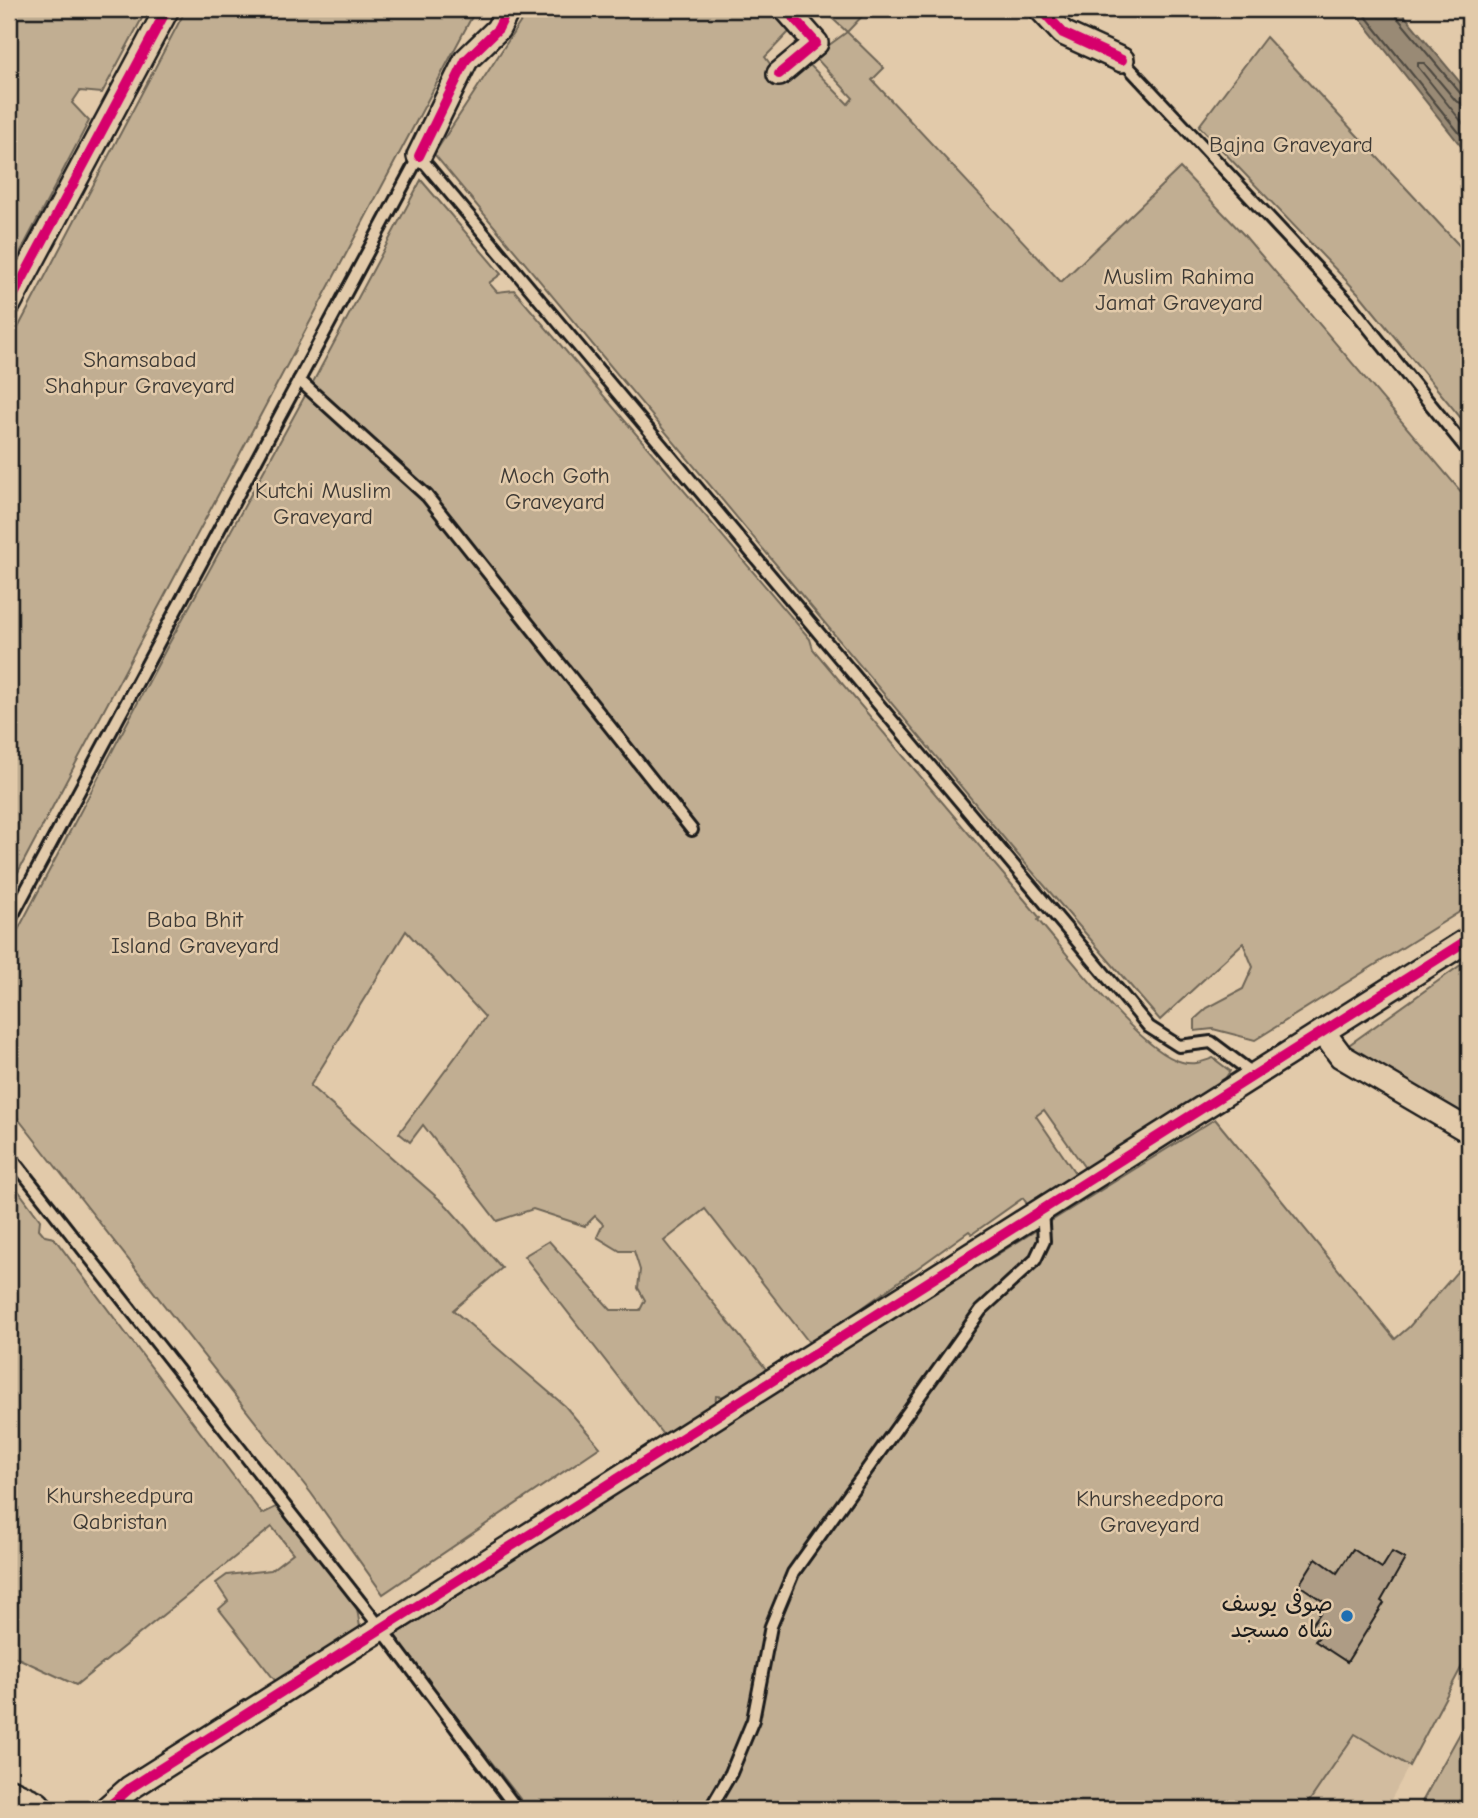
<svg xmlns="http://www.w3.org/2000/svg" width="1478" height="1818" font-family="'Comic Neue','Playpen Sans Arabic',sans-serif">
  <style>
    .built { fill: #d2bc9f }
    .green { fill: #c1ae92; stroke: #6e6557; stroke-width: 2 }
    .water { fill: #998a75; stroke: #675e51; stroke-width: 2 }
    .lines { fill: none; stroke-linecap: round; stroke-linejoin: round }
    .shore { stroke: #4e4840; stroke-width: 2 }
    .building { fill: #ae9c85; stroke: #1c1c1c; stroke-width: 2 }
    .service-casing { stroke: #1c1c1c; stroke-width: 16 }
    .minor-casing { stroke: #1c1c1c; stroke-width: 28 }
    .trunk-casing { stroke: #1c1c1c; stroke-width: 42 }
    .service { stroke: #e2caaa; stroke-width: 10 }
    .minor { stroke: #e2caaa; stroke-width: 23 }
    .trunk { stroke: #e2caaa; stroke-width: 37 }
    .cycleway-casing { stroke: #e2caaa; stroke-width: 15 }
    .cycleway { stroke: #d6006c; stroke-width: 10 }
    .poi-dot { fill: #1f6fb2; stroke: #e2caaa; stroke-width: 2.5 }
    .labels { text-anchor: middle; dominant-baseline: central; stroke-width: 5; stroke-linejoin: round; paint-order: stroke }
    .park-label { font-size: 23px; fill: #3d3934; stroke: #e2caaa }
    .poi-label { font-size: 23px; fill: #1c1c1c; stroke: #e2caaa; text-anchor: end }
  </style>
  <rect width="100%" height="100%" fill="#e2caaa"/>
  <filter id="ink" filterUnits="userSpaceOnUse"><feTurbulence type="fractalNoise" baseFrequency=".0143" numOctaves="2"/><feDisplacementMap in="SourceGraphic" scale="14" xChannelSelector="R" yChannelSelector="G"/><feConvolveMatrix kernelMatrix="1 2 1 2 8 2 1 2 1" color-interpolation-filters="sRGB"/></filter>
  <g filter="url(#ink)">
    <polygon class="built" points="1355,1734 1409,1766 1386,1809 1304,1809"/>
    <g class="green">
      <polygon points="9,9 147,9 102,93 80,91 72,103 89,121 9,274"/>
      <polygon points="186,9 476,9 9,889 9,345"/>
      <polygon points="529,9 778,9 789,19 789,32 765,57 774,69 807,62 848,104 853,98 814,56 847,32 822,9 869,9 847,32 884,68 872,80 1061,282 1180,168 1244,235 1469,501 1469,906 1255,1040 1213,1029 1195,1031 1195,1019 1207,1008 1243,989 1253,967 1243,943 1160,1020 1018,855 434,154"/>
      <polygon points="1266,37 1469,256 1469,428 1361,296 1199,126"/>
      <path d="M421 180 501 274 489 283 497 292 514 290 810 639 813 649 1040 918 1038 920C1067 953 1142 1053 1182 1062 1194 1065 1202 1062 1213 1058L1230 1071 1223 1082 1087 1171 1044 1110 1036 1116 1077 1176 1031 1210 1023 1198 972 1234 969 1231 811 1345 705 1209 664 1241 769 1373 729 1397 716 1396 715 1407 664 1436 524 1256 549 1241 611 1310H640L645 1300 638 1288 640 1270 634 1251H620L597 1237 603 1224 595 1216 585 1226 533 1209 497 1221 423 1125 410 1142 399 1133 485 1017 406 931 310 1086 447 1206 502 1268 453 1310 565 1406 600 1447 383 1594 311 1493 9 1107V947L166 649 307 392 424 502 688 833 697 827 428 491 312 384Z"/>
      <polygon points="1469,959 1469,1108 1463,1118 1346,1047"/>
      <polygon points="1215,1119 1395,1339 1409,1327 1469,1258 1469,1653 1409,1766 1355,1734 1304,1809 528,1809 390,1632"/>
      <polygon points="9,1178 40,1220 39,1229 45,1236 54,1238 262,1514 278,1506 357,1608 360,1627 277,1683 219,1609 228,1601 216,1583 227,1575 271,1570 293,1553 272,1527 76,1685 9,1654"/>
      <polygon points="1469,1717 1469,1809 1418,1809"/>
    </g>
    <polygon class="water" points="1353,9 1399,9 1469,93 1469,156"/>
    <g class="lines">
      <g class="shore">
        <polyline points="1360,9 1469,145"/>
        <polyline points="1395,9 1396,16 1461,94 1469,97"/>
        <polyline points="1469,106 1456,101 1424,63 1418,63 1418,67 1469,131"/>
      </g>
    </g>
    <polygon class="building" points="1353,1549 1382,1568 1392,1552 1405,1559 1381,1601 1384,1603 1347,1662 1315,1641 1321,1635 1310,1627 1327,1604 1299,1585 1316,1558 1337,1573"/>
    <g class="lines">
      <defs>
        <g id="service">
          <polyline points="1122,60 1348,302 1469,452"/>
          <polyline points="299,380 427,496 692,830"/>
          <polyline points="9,922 419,156 1149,1027 1179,1046 1211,1042 1255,1075"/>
          <polyline points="9,1155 380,1627 517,1809"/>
          <polyline points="710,1809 731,1773 753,1720 771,1626 793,1573 981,1310 1035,1260 1044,1241 1042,1209"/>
        </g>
        <g id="minor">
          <polyline points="1041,9 1063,33 1122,60"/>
          <polyline points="779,74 816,43 786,9"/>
          <polyline points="419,156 466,60 498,29 508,9"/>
          <polyline points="9,304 167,9"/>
          <polyline points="1323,1032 1341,1056 1469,1131"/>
          <polyline points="106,1809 130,1788 1469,939"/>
        </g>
        <polyline id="trunk" points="9,1798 33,1809"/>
      </defs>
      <use href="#service" class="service-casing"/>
      <use href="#minor" class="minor-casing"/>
      <use href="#trunk" class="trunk-casing"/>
      <use href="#service" class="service"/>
      <use href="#minor" class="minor"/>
      <use href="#trunk" class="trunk"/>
      <defs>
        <g id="cycleway">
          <polyline points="1041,9 1063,33 1122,60"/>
          <polyline points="779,74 816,43 786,9"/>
          <polyline points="419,156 466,60 498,29 508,9"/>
          <polyline points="9,304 167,9"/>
          <polyline points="106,1809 130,1788 1469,939"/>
        </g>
      </defs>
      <use href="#cycleway" class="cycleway-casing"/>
      <use href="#cycleway" class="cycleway"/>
    </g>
  </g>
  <circle class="poi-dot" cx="1347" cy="1616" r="7"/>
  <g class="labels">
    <g class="park-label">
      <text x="1291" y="144">Bajna Graveyard</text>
      <text x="1179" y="276">Muslim Rahima<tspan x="1179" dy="26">Jamat Graveyard</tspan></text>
      <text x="140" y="359">Shamsabad<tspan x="140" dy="26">Shahpur Graveyard</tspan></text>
      <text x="555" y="475">Moch Goth<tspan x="555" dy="26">Graveyard</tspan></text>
      <text x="323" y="490">Kutchi Muslim<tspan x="323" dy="26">Graveyard</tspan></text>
      <text x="195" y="919">Baba Bhit<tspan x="195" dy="26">Island Graveyard</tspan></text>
      <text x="120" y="1495">Khursheedpura<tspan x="120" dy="26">Qabristan</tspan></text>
      <text x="1150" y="1498">Khursheedpora<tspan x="1150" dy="26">Graveyard</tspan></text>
    </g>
    <g class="poi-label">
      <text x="1333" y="1603">صوفی یوسف<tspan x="1333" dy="26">شاہ مسجد</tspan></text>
    </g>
  </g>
  <rect width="1478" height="1818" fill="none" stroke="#e2caaa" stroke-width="35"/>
  <rect x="18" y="18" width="1443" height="1783" fill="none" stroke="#1c1c1c" stroke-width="2.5" filter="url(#ink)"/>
</svg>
